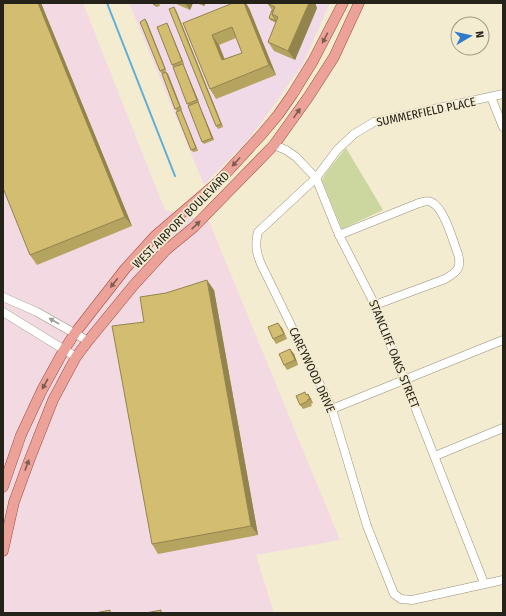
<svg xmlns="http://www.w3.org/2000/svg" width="506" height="616" font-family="'Fira Sans Condensed',sans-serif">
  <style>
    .commercial { fill: #f1dae8 }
    .industrial { fill: #f3dae2 }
    .green { fill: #ccd69f }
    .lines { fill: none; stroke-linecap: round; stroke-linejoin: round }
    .stream { stroke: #5dafd8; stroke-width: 2 }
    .minor-casing { stroke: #989179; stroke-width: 9 }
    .major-casing { stroke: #9f4d3f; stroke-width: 11 }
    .minor { stroke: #fff; stroke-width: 8 }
    .major { stroke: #eca298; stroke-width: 10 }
    .wall { fill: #b5a360; fill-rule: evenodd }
    .shaded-wall { fill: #93844e }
    .building { fill: #d2bd70; stroke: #93844e; fill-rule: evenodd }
    .oneway { fill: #7f5c52 }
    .oneway2 { fill: #9d9c98 }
    .labels { text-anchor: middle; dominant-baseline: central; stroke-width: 3.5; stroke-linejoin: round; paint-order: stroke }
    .street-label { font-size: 12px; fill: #252319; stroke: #f3ecd1 }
  </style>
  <rect width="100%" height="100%" fill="#f3ecd1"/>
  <polygon class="commercial" points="129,3 330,3 303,64 261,123 248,140 204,185"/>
  <polygon class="industrial" points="3,3 83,3 165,210 209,221 340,540 256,555 274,613 3,613"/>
  <polygon class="green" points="346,148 383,210 342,229 322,180 326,173"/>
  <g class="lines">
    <polyline class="stream" points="107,3 175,176"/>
    <defs>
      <g id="minor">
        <path d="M503 94 374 122 354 134 337 150 316 178 258 232C255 244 256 252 261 264L332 409 367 526 394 594 401 599 412 600 503 580"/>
        <polyline points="491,97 503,127"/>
        <polyline points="274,145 286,150 296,157 316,178 339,235 375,305 484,583"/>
        <path d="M339 235 419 203C423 202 427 200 431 202 444 207 453 241 458 254 462 268 457 272 445 279L375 305"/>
        <polyline points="3,297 37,312 88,341"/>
        <polyline points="3,312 76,357"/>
        <polyline points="332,409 503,340"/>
        <polyline points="435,456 503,428"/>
      </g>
      <g id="major">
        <polyline points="3,487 21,435 42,390 64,350 75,333 125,269 155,236 218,182 262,134 278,115 292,95 313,61 343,3"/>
        <polyline points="3,551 14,502 29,461 53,400 76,357 88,341 133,286 166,250 194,227 274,145 309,96 334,57 359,3"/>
      </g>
    </defs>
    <use href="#minor" class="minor-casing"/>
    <use href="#major" class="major-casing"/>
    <use href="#minor" class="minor"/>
    <use href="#major" class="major"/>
  </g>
  <g class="wall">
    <polygon points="3,3 41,3 132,226 37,265 30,255"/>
    <polygon points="159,3 160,6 156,7 154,5"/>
    <polygon points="174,3 193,3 190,10"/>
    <polygon points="196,3 206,3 204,6"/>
    <polygon points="267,3 315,3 317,8 295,60 274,51 268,42 276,23 270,20 269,18 272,10"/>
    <path d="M249 8 276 75 216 99 210 89 183 23ZM236 38 242 53 224 59 219 45Z"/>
    <polygon points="176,10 223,127 218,129 216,126"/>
    <polygon points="145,19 147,22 166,72 168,74 182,110 181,110 182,112 198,151 193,152 191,150 177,111 175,109 162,74 160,71"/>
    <polygon points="168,25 184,64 183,64 184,66 199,102 198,102 199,104 214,140 204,144 202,142 173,67 172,65"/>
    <polygon points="214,290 258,535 158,554 152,544 144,322"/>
    <polygon points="282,328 287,339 276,344 273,339"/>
    <polygon points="290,349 294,354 298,365 287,370 284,365"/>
    <polygon points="306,394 308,394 311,399 313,403 311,404 312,406 303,409 300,405"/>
  </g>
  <g class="shaded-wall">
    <polygon points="38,3 41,3 132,226 125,217"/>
    <polygon points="185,3 193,3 190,10"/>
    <polygon points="202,3 206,3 204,6"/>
    <polygon points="244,3 246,3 249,8 276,75 269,65"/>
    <polygon points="309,3 315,3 317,8 295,60 288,51"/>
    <polygon points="174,7 176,10 223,127 221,124"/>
    <polygon points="145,19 147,22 167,72 165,69"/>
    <polygon points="167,23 168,25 184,64 182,61"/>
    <polygon points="212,35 219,45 229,70 222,60"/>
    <polygon points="183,64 184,66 199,102 197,100"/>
    <polygon points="166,72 168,74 182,110 180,107"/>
    <polygon points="198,102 199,104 214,140 212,138"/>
    <polygon points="181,110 182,112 198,151 196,148"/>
    <polygon points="207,280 214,290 258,535 251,526"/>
    <polygon points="278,323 282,328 287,339 284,334"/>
    <polygon points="290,349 294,354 298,365 295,360"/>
    <polygon points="308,394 311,399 313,403 310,399"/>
  </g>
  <g class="building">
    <polygon points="3,3 38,3 125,217 30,255 3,188"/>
    <polygon points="153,3 158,3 154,5"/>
    <path d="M233 3H244L269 65 210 89 183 23ZM232 27 242 53 222 60 212 35Z"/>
    <polygon points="267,3 309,3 288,51 268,42 278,17 272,14 275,7"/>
    <polygon points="174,7 221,124 216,126 169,9"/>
    <polygon points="272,10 273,11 272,14 276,21 269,18"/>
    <polygon points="145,19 165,69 160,71 140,22"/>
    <polygon points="167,23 182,61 172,65 157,27"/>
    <polygon points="183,64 197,100 187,104 173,67"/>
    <polygon points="166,72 180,107 175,109 162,74"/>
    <polygon points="198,102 212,138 202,142 188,106"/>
    <polygon points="181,110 196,148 191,150 176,112"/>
    <polygon points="207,280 251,526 152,544 112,326 144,322 140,297 166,293"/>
    <polygon points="278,323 284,334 273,339 268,327"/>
    <polygon points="290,349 295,360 284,365 279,354"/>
    <polygon points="305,392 306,395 308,394 310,399 308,399 308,401 300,405 296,396"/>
    <polygon points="110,610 110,613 95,613"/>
    <polygon points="161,610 161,613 146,613"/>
  </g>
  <defs><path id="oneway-solid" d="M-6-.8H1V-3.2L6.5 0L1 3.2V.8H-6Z"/></defs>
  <g class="oneway">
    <use href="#oneway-solid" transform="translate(325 38) rotate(118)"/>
    <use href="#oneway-solid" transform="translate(297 113) rotate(-55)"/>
    <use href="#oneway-solid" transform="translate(236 162) rotate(132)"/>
    <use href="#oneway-solid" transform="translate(196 225) rotate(-43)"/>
    <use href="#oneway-solid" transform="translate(114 283) rotate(128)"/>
    <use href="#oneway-solid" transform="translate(45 384) rotate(119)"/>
    <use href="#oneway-solid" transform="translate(27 465) rotate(-70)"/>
  </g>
  <use class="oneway2" href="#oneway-solid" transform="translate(54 321) rotate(-150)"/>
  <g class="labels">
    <g class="street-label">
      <text transform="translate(426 112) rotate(-12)">SUMMERFIELD PLACE</text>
      <text transform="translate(181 220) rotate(-45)">WEST AIRPORT BOULEVARD</text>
      <text transform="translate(394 354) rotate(68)">STANCLIFF OAKS STREET</text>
      <text transform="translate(312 370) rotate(65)">CAREYWOOD DRIVE</text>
    </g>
  </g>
  <rect width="506" height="616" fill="none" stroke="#252319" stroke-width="8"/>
  <g transform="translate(470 36) rotate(81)"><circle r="19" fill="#f3ecd1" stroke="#a19c87"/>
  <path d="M0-3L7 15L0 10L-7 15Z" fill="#2f7bcb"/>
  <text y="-6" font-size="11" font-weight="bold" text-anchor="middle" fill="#252319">N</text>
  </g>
</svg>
